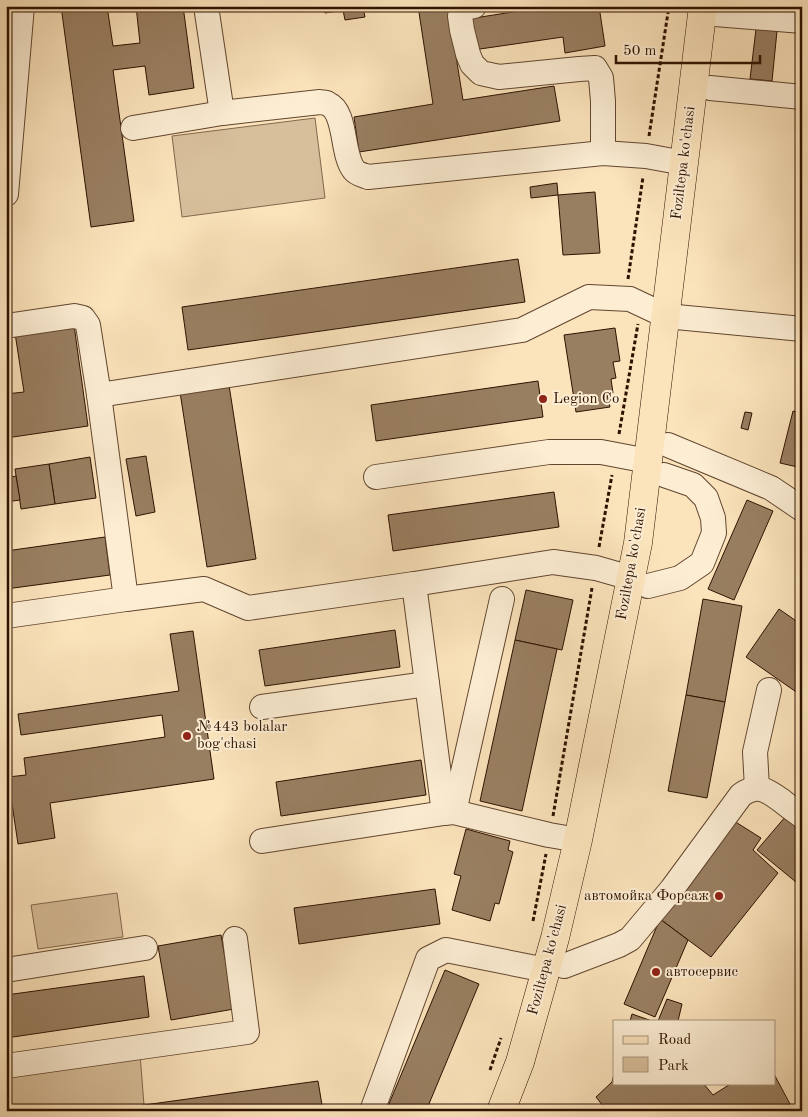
<svg xmlns="http://www.w3.org/2000/svg" width="808" height="1117" font-family="'Old Standard TT',serif">
  <style>
    .green { fill: #d8bf9b; stroke: #83684e }
    .building { fill: #997f61; stroke: #2e1200 }
    .lines { fill: none; stroke-linecap: round; stroke-linejoin: round }
    .minor-casing { stroke: #61462f; stroke-width: 26 }
    .major-casing { stroke: #2e1200; stroke-width: 29 }
    .path { stroke: #2e1200; stroke-width: 3; stroke-dasharray: 4 2.5; stroke-linecap: butt }
    .minor { stroke: #fcedd3; stroke-width: 24 }
    .major { stroke: #fbe3bb; stroke-width: 28 }
    .poi-dot { fill: #8f2418; stroke: #fcedd3; stroke-width: 2 }
    .labels { text-anchor: middle; dominant-baseline: central; stroke-width: 4; stroke-linejoin: round; paint-order: stroke }
    .street-label { font-size: 15px; fill: #2e1200; stroke: #fcedd3 }
    .poi-label { font-size: 15px; fill: #2e1200; stroke: #fcedd3; text-anchor: start }
  </style>
  <rect width="100%" height="100%" fill="#fbe3bb"/>
  <filter id="stains"><feTurbulence type="fractalNoise" baseFrequency=".004" numOctaves="4"/><feColorMatrix values="0 0 0 0 .2 0 0 0 0 .09 0 0 0 0 .02 0 0 0 .5 -.17"/></filter>
  <radialGradient id="worn" r=".72"><stop offset=".6" stop-color="#630" stop-opacity="0"/><stop offset="1" stop-color="#630" stop-opacity=".3"/></radialGradient>
  <g class="green">
    <polygon points="315,118 325,198 182,217 172,136"/>
    <polygon points="117,893 123,937 38,949 31,905"/>
    <polygon points="140,1054 144,1105 104,1111 6,1111 6,1073"/>
  </g>
  <g class="building">
    <polygon points="61,6 107,6 113,46 140,43 136,6 183,6 194,88 149,95 145,66 113,70 134,221 91,227"/>
    <polygon points="324,6 368,6 363,7 365,17 345,20 343,10 325,13"/>
    <polygon points="418,6 448,6 463,100 554,86 560,121 359,152 354,117 433,104"/>
    <polygon points="551,6 599,6 605,46 565,53 563,37 473,50 468,19"/>
    <polygon points="756,29 777,31 772,81 750,79"/>
    <polygon points="557,183 558,195 531,198 530,187"/>
    <polygon points="595,192 600,253 563,255 558,195"/>
    <polygon points="518,259 525,302 188,350 182,307"/>
    <polygon points="74,325 88,426 6,438 6,394 24,392 15,333"/>
    <polygon points="615,328 620,361 613,362 616,378 611,379 613,393 607,394 610,407 576,412 564,335"/>
    <polygon points="538,381 543,417 376,441 371,405"/>
    <polygon points="229,385 256,559 207,567 180,392"/>
    <polygon points="793,411 802,414 802,468 780,463"/>
    <polygon points="745,412 752,413 748,430 741,428"/>
    <polygon points="146,456 155,512 136,516 126,459"/>
    <polygon points="90,457 96,498 55,504 49,464"/>
    <polygon points="49,464 55,504 21,509 15,469"/>
    <polygon points="16,476 20,500 6,502 6,478"/>
    <polygon points="554,492 559,527 393,551 388,515"/>
    <polygon points="747,500 773,511 734,600 708,589"/>
    <polygon points="105,537 110,575 6,589 6,551"/>
    <polygon points="526,590 573,600 562,650 515,640"/>
    <polygon points="703,599 742,606 725,702 686,695"/>
    <polygon points="779,609 802,625 802,696 746,657"/>
    <polygon points="395,630 400,667 265,686 259,650"/>
    <polygon points="193,631 214,779 50,803 55,838 18,844 8,777 26,775 24,758 165,737 162,715 21,735 18,714 179,691 170,634"/>
    <polygon points="515,640 557,649 522,811 480,801"/>
    <polygon points="686,695 725,702 707,798 668,791"/>
    <polygon points="421,760 426,795 281,816 276,782"/>
    <polygon points="786,816 802,829 802,887 757,850"/>
    <polygon points="734,821 761,838 753,850 778,873 711,957 660,919"/>
    <polygon points="466,829 510,841 508,850 513,852 499,904 495,903 490,921 452,910 461,876 454,874"/>
    <polygon points="435,889 440,924 299,944 294,908"/>
    <polygon points="660,919 688,940 655,1017 624,1004"/>
    <polygon points="221,935 234,1009 171,1020 158,946"/>
    <polygon points="445,970 479,984 426,1111 386,1111"/>
    <polygon points="144,976 149,1017 6,1038 6,995"/>
    <polygon points="667,999 682,1004 678,1021 658,1021"/>
    <polygon points="632,1014 652,1021 630,1021"/>
    <polygon points="614,1074 614,1083 703,1083 713,1095 732,1083 774,1083 774,1074 790,1104 778,1111 607,1111 596,1097 612,1082"/>
    <polygon points="318,1081 323,1111 105,1111 144,1105"/>
  </g>
  <g class="lines">
    <defs>
      <g id="minor">
        <polyline points="206,6 222,113"/>
        <polyline points="474,6 465,8 460,16 462,30 468,54 472,64 481,73 499,77 579,69 595,68 601,78 603,101 603,153"/>
        <polyline points="702,13 802,21"/>
        <polyline points="710,88 802,97"/>
        <path d="M133 128 222 113 320 102C323 103 326 102 328 104 347 112 341 154 354 170 357 174 363 175 368 177L603 153 646 156 684 163"/>
        <polyline points="6,194 22,6"/>
        <polyline points="6,326 74,316 83,318 88,325 99,395 126,599 6,616"/>
        <polyline points="99,395 522,330 589,297 630,299 666,316 802,329"/>
        <polyline points="668,445 771,488 802,509"/>
        <polyline points="376,477 549,452 601,452 648,461"/>
        <polyline points="414,584 553,562 596,568 631,578"/>
        <polyline points="648,586 680,578 702,563 714,533 713,518 706,498 693,485 664,475"/>
        <polyline points="126,599 204,589 248,608 414,584 444,813 454,812 549,835 578,840"/>
        <polyline points="262,707 427,684"/>
        <polyline points="757,788 755,752 769,690"/>
        <polyline points="454,812 502,599"/>
        <polyline points="262,841 444,813"/>
        <path d="M564 966 619 945 630 939 672 889 741 795C758 783 767 790 782 801 788 806 795 811 802 816"/>
        <polyline points="6,970 145,948"/>
        <polyline points="6,1066 247,1032 235,939"/>
        <polyline points="372,1111 428,959 446,950 546,970"/>
      </g>
      <polyline id="major" points="501,1111 520,1062 555,938 578,840 638,543 703,6"/>
    </defs>
    <use href="#minor" class="minor-casing"/>
    <use href="#major" class="major-casing"/>
    <g class="path">
      <polyline points="649,136 669,6"/>
      <polyline points="628,279 643,177"/>
      <polyline points="619,434 638,324"/>
      <polyline points="599,547 612,475"/>
      <polyline points="553,816 592,588"/>
      <polyline points="533,921 546,854"/>
      <polyline points="490,1070 501,1038"/>
    </g>
    <use href="#minor" class="minor"/>
    <use href="#major" class="major"/>
  </g>
  <g class="poi-dot">
    <circle cx="543" cy="399" r="5"/>
    <circle cx="187" cy="736" r="5"/>
    <circle cx="719" cy="896" r="5"/>
    <circle cx="656" cy="972" r="5"/>
  </g>
  <g class="labels">
    <g class="street-label">
      <text transform="translate(684 163) rotate(-83)">Foziltepa ko'chasi</text>
      <text transform="translate(632 564) rotate(-80)">Foziltepa ko'chasi</text>
      <text transform="translate(548 960) rotate(-75)">Foziltepa ko'chasi</text>
    </g>
    <g class="poi-label">
      <text x="553" y="399">Legion Co</text>
      <text x="197" y="727">№443 bolalar<tspan x="197" dy="17">bog'chasi</tspan></text>
      <text x="709" y="896" text-anchor="end">автомойка Форсаж</text>
      <text x="666" y="972">автосервис</text>
    </g>
  </g>
  <rect width="808" height="1117" fill="none" stroke="#fbe3bb" stroke-width="25"/>
  <rect x="8" y="8" width="793" height="1102" fill="none" stroke="#2e1200" stroke-width="2.5"/>
  <rect x="12" y="12" width="783" height="1092" fill="none" stroke="#2e1200"/>
  <rect x="613" y="1020" width="162" height="65" fill="#fcedd3" stroke="#aa957f"/>
  <rect x="623" y="1036" width="25" height="8" fill="#fbe3bb" stroke="#aa957f"/>
  <text x="658" y="1044" font-size="15" fill="#2e1200">Road</text>
  <rect x="623" y="1057" width="25" height="15" fill="#d8bf9b" stroke="#aa957f"/>
  <text x="658" y="1070" font-size="15" fill="#2e1200">Park</text>
  <path d="M616 55v8h144v-8" fill="none" stroke="#2e1200" stroke-width="2.5"/>
  <text x="623" y="55" font-size="15" fill="#2e1200" stroke="#fcedd3" stroke-width="4" paint-order="stroke">50 m</text>
  <rect width="100%" height="100%" filter="url(#stains)"/>
  <rect width="100%" height="100%" fill="url(#worn)"/>
</svg>
